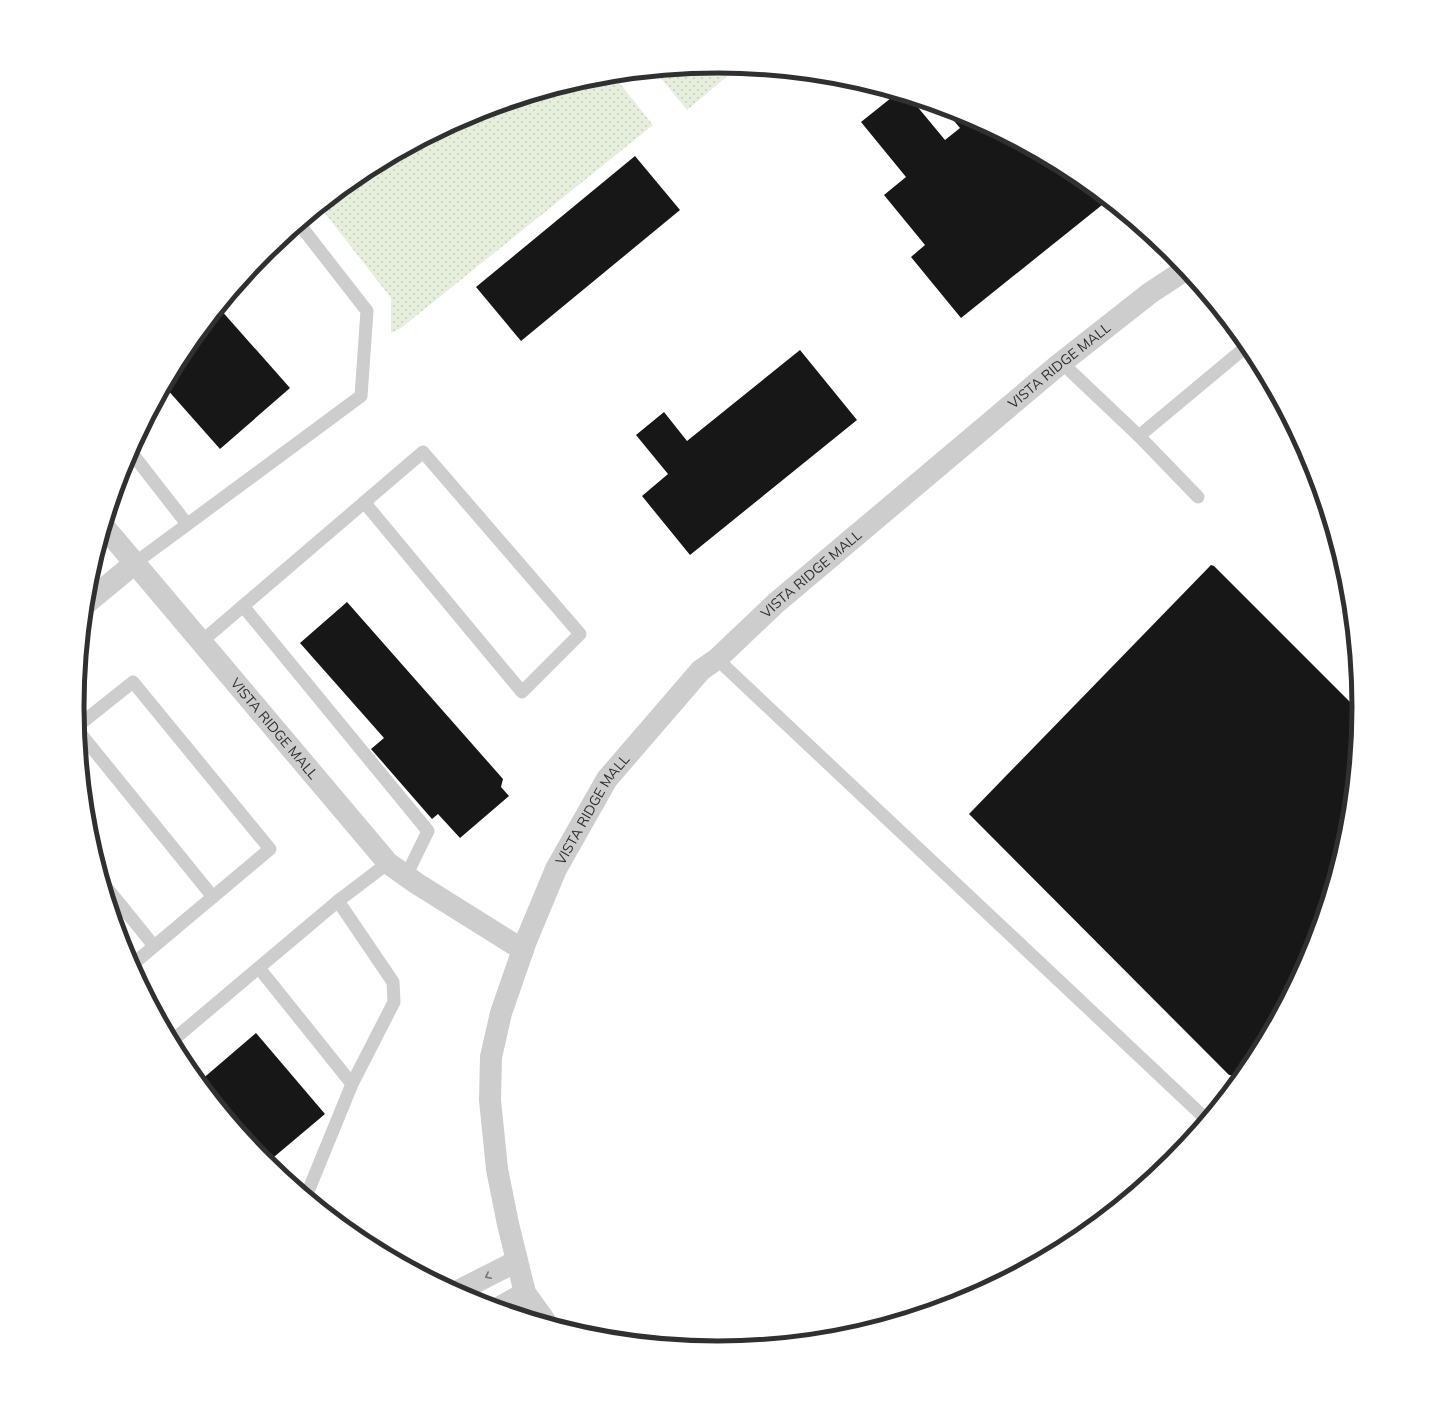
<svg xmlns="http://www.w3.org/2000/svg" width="1437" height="1414" font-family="Mulish,sans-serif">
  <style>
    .grass { fill: url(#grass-dots) }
    .building { fill: #171717 }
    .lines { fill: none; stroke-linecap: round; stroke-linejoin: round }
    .lane { stroke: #cdcdcd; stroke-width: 13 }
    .street { stroke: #cdcdcd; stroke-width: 22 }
    .oneway { stroke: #777 }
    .labels { text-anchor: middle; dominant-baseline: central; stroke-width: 4; stroke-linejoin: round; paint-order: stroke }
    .street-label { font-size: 14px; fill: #303030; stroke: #fff }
    .rim { fill: none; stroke: #303030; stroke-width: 5 }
  </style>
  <defs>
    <pattern id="grass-dots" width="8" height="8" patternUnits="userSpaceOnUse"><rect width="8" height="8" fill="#e6eedc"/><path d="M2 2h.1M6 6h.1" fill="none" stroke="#c6ccbd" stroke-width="1.8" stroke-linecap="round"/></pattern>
  </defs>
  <rect width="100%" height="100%" fill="#fff"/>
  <g class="grass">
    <polygon points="719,66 737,68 687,110 656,72"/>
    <polygon points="614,76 653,125 401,328 391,333 391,298 321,208 363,174 473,115 594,78"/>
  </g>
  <g class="building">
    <polygon points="896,94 911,99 945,140 960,128 944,109 964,115 1075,174 1107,201 961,318 911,257 925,245 884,195 906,177 861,122"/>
    <polygon points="635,156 680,210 521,341 476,287"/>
    <polygon points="220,309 290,388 220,449 166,388 186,351"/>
    <polygon points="800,350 857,420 690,555 642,496 668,474 636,435 664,412 687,441"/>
    <polygon points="1211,565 1214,566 1359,711 1347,832 1311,953 1251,1063 1241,1076 1229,1075 969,814"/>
    <polygon points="347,602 503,779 501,787 509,796 460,838 438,814 432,819 371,749 384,738 300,643"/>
    <polygon points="256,1033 325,1114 268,1162 200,1081"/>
  </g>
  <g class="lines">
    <g class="lane">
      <polyline points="1062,363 1139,436 1198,497"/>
      <polyline points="1139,436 1247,346"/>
      <polyline points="131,452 187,524"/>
      <polyline points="135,563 361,396 367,311 300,225"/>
      <polyline points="243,606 428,831 406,876"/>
      <path d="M201 642C275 578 349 515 423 452L580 634 522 692 364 502"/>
      <polyline points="717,659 1206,1119"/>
      <polyline points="79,725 133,682 270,849 133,964"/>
      <polyline points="80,733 213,897"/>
      <polyline points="107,888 154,946"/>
      <polyline points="338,901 393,982 394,1002 352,1084"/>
      <polyline points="259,968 352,1084 307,1194"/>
      <polyline points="173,1040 338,901 388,863"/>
    </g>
    <g class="street">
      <path id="s1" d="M106 529 388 863 416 883 523 950"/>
      <polyline points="88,602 135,563"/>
      <polyline points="458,1291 517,1261"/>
      <polyline points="500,1307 525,1293"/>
      <path id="s2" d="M545 1321 525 1293 508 1224 497 1169 490 1100 491 1057 501 1013 526 941 556 869 607 779 701 670 717 659 776 603 1056 367 1150 293 1185 270"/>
    </g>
  </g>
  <defs><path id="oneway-chevron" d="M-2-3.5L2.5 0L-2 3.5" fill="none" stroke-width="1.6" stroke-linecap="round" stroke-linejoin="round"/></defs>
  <use class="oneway" href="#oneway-chevron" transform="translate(488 1276) rotate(153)"/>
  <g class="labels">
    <g class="street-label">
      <text stroke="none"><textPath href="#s2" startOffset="1191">VISTA RIDGE MALL</textPath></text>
      <text stroke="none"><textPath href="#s2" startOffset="867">VISTA RIDGE MALL</textPath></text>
      <text stroke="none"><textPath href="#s1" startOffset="261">VISTA RIDGE MALL</textPath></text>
      <text stroke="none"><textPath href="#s2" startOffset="543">VISTA RIDGE MALL</textPath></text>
    </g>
  </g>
  <path d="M0 0H1437V1414H0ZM84 707a634 634 0 1 1 1268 0a634 634 0 1 1-1268 0Z" fill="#fff" fill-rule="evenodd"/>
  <path class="rim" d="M84 707a634 634 0 1 1 1268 0a634 634 0 1 1-1268 0Z"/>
</svg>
